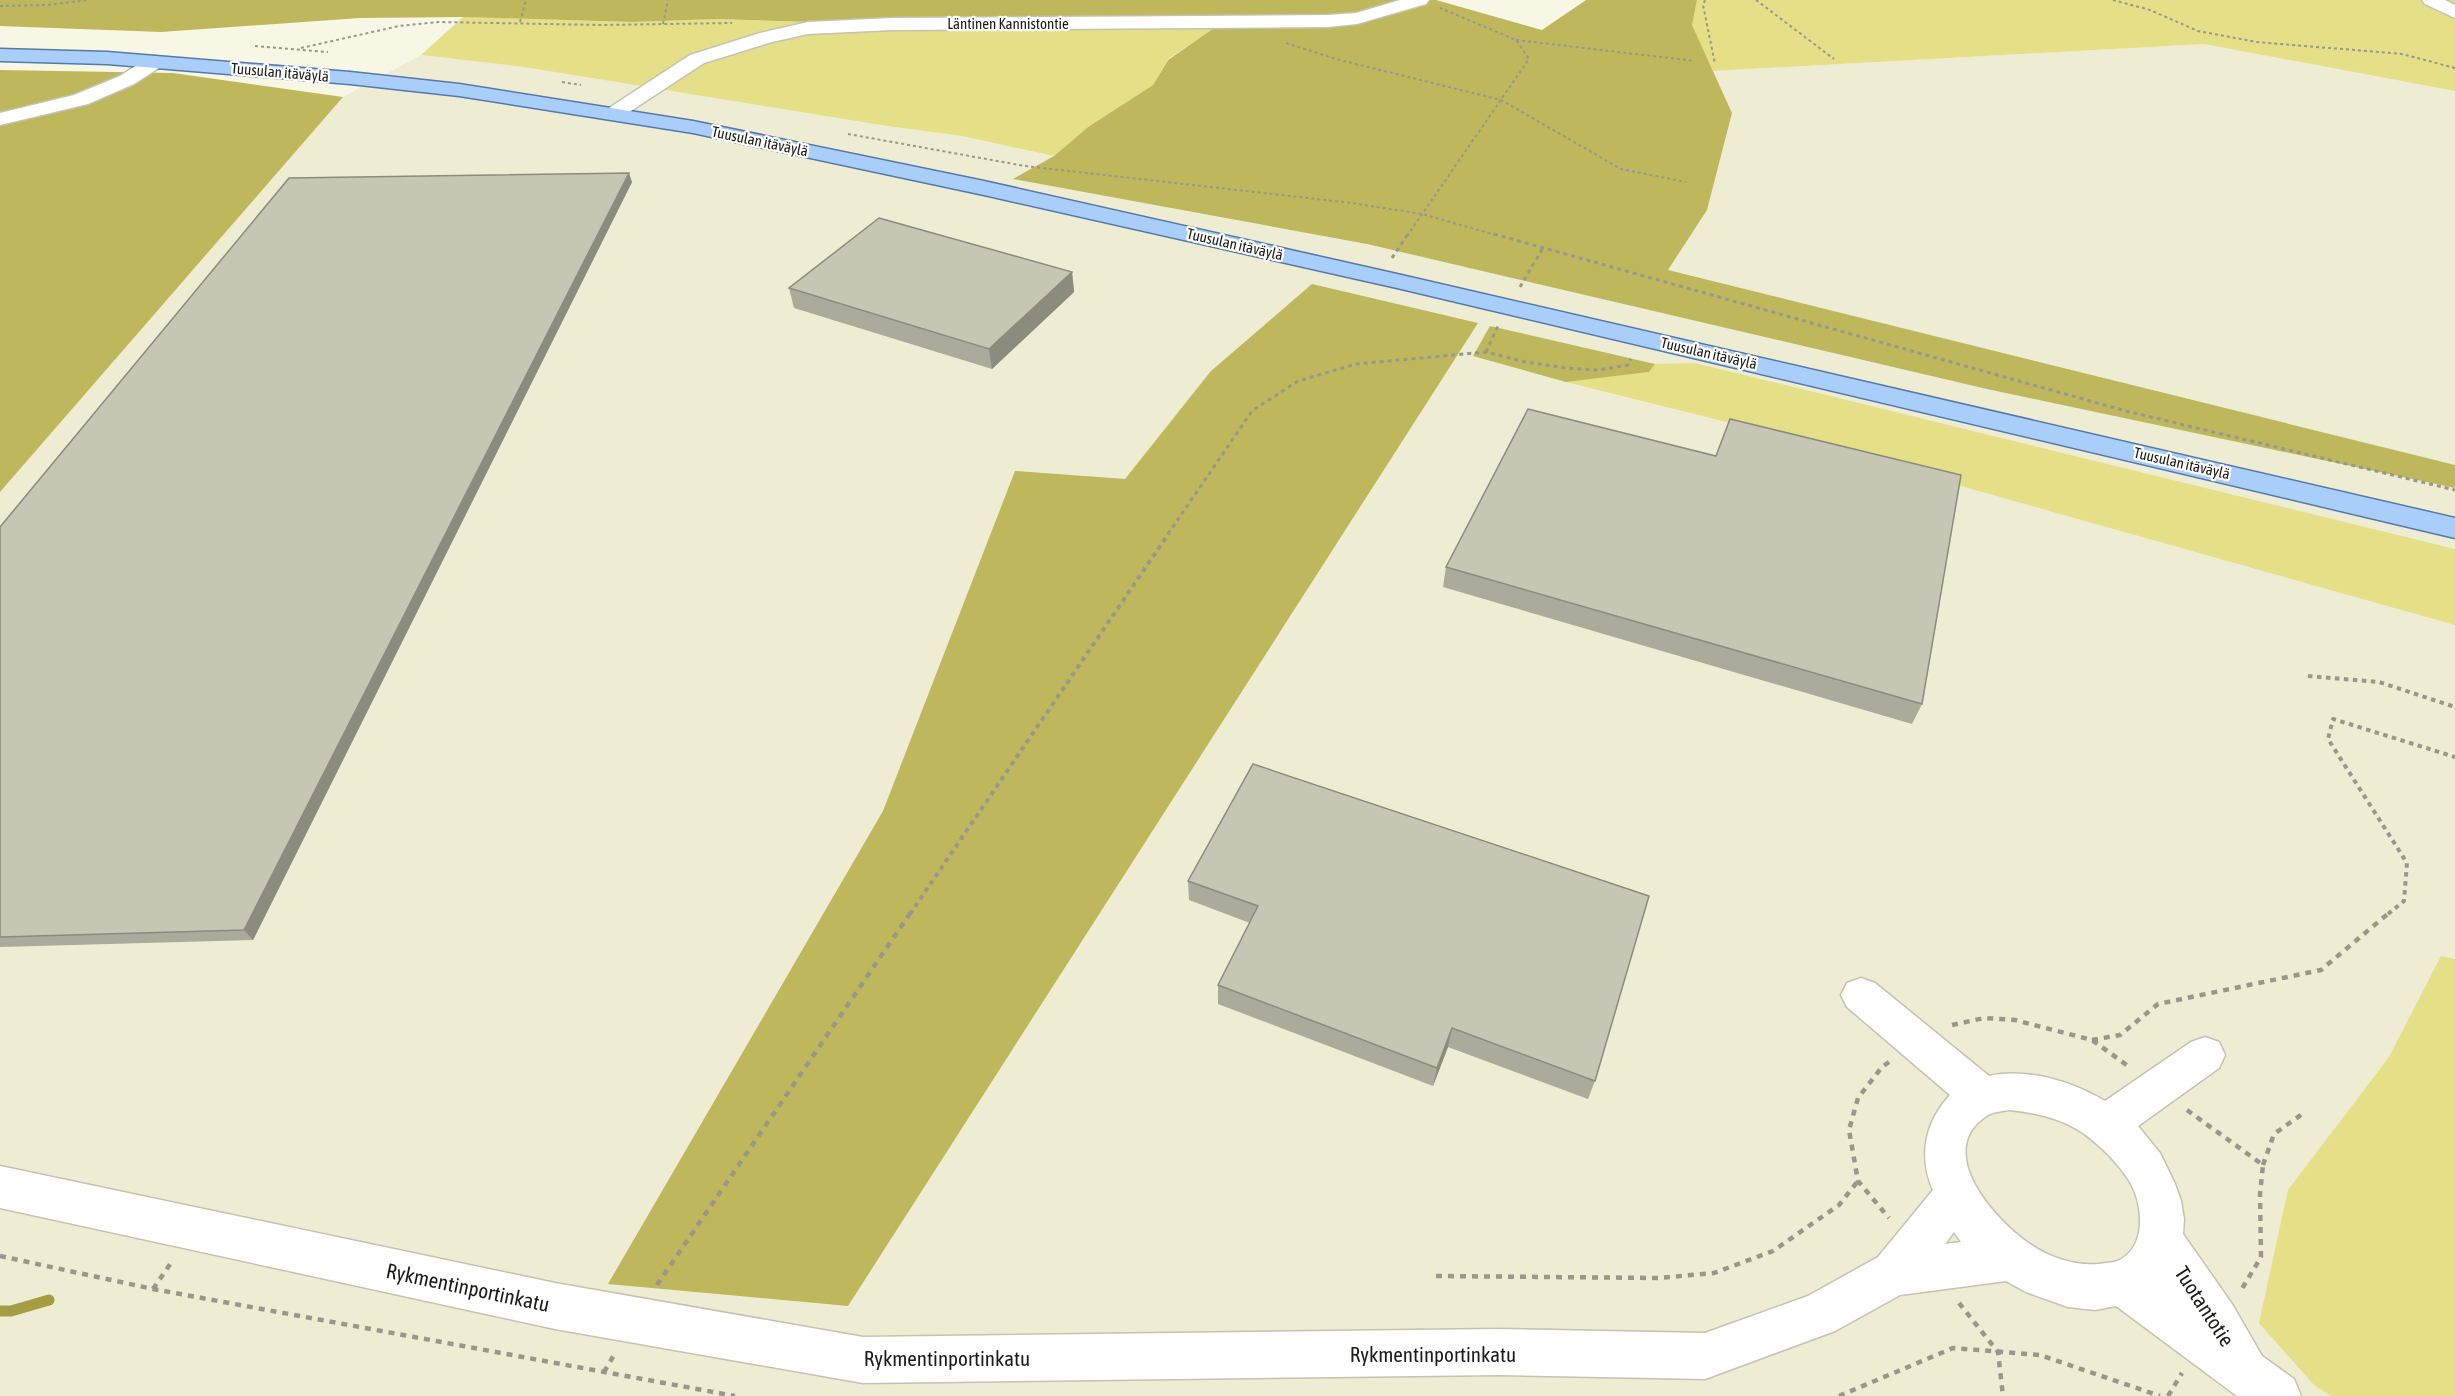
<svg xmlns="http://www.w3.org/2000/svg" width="2455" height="1396" font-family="'Asap Condensed',sans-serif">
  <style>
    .built { fill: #eeecd2 }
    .green { fill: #e5df88 }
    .forest { fill: #beb75c }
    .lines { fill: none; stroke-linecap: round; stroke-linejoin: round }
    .stream { stroke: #a59d42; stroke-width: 11 }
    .minor-casing { stroke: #c4c3b1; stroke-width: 3 }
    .major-casing { stroke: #547aa8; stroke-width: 3 }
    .path-far3 { stroke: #98978b; stroke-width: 2; stroke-dasharray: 3 3; stroke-linecap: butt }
    .path-far2 { stroke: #98978b; stroke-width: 3; stroke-dasharray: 4 4; stroke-linecap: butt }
    .path-far1 { stroke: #98978b; stroke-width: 4; stroke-dasharray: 4.5 4.5; stroke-linecap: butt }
    .path { stroke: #98978b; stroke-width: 4.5; stroke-dasharray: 6 6; stroke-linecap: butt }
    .minor { fill: #fff; fill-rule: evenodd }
    .major { fill: #aacefa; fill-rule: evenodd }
    .wall { fill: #abaa9b }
    .shaded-wall { fill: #8b8b7e }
    .building { fill: #c7c6b4; stroke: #8b8b7e; stroke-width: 1.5 }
    .labels { text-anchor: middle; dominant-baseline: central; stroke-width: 4.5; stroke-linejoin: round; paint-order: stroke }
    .far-street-label { font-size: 15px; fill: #1b1a14; stroke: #fff }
    .near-street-label { font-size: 21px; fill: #1b1a14; stroke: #fff }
  </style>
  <rect width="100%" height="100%" fill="#f8f7e5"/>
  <polygon class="built" points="2204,44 2455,91 2455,1396 0,1396 0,492 343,97 421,55 524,67 887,126 962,136 1054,156 1014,179 1367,244 1646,309 1670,266 1707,210 1732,113 1713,71"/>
  <g class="green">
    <polygon points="1697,0 2455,0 2455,91 2204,44 1713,71 1691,25"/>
    <polygon points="463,17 632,22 717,19 810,22 918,18 1232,17 1168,59 1153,85 1088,127 1054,156 962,136 887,126 524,67 421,55"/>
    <polygon points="1695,363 2455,549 2455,625 1783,436 1566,382 1649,372 1655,364"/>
    <polygon points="2441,956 2455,959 2455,1396 2331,1396 2314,1385 2259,1323 2288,1190 2389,1057"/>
  </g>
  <g class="forest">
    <polygon points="0,0 1436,0 1542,30 1586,0 1697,0 1692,25 1732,113 1707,210 1668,270 2455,465 2455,488 1987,389 1367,244 1013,179 1054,156 1088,127 1153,85 1168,60 1230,17 918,18 810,22 717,19 632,22 463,17 360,18 161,32 0,26"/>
    <polygon points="0,70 173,73 343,97 0,492"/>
    <polygon points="1312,284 1478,323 848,1306 608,1284 883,811 1015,471 1125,479 1211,371"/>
    <polygon points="1490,326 1655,364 1649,372 1566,382 1473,356"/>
  </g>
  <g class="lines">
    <polyline class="stream" points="0,1311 11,1311 49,1300"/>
    <defs>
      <g id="minor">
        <polygon points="1400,0 1429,0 1426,4 1357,24 1328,27 892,30 808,34 772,42 704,63 620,118 613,120 606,118 603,114 606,110 690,55 760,33 808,22 892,18 1328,15 1356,13"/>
        <polygon points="2422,0 2445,0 2455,5 2455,18 2425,4"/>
        <polygon points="155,56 162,58 165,62 162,66 134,84 88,104 0,125 0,113 74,95 120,76 148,58"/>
        <path d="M1861 978 1875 983 1989 1076C2028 1068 2071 1081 2105 1101L2191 1042 2205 1037 2219 1042 2225 1055 2219 1068 2138 1126 2160 1153 2175 1184 2181 1201 2184 1219 2183 1234 2232 1304 2262 1356 2294 1379 2301 1396H2237L2116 1306 2095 1310 2068 1307 2026 1292 2006 1281 1900 1295 1835 1331 1705 1379 1498 1375 863 1383 555 1329 0 1208V1166L555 1283 863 1337 1498 1329 1705 1333 1808 1296 1878 1257 1933 1190C1918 1156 1925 1122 1950 1095L1847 1007 1841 995 1847 983ZM2010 1110C2036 1113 2061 1118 2083 1133 2101 1146 2118 1163 2130 1182 2143 1205 2147 1245 2120 1260 2114 1263 2104 1263 2098 1264 2076 1266 2051 1258 2033 1246 1998 1224 1930 1151 1988 1115 1994 1112 2003 1111 2010 1110ZM1954 1232 1961 1242 1945 1244Z"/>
      </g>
      <polygon id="major" points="0,49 107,52 350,72 459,84 693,121 984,181 1397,274 2455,518 2455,538 1397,288 984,195 693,133 459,96 350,84 107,64 0,61"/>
    </defs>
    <use href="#minor" class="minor-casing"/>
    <use href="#major" class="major-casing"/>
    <g class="path-far3">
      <polyline points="1705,0 1703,5 1715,64"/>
      <polyline points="1756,0 1834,59"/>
      <polyline points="2113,0 2150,10 2198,31 2257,42 2402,54 2455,68"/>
      <polyline points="0,6 47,5 88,0"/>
      <polyline points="520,22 526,0"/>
      <polyline points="663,24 668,0"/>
      <polyline points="1516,40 1695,61"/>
      <polyline points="1286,43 1336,59 1501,100 1621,169 1686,182"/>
      <polyline points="255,46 328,52"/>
      <polyline points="301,48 399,26 438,22 602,25 732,23"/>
      <polyline points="562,82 581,85"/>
      <polyline points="848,134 1025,166 1352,203 1422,214 1499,236"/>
      <polyline points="1407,236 1529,59 1516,40 1440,8"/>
    </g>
    <g class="path-far2">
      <polyline points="1494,234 2126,411 2455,490"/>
      <polyline points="1392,258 1408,234"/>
      <polyline points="1520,287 1544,246"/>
      <polyline points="1486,352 1498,326"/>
      <polyline points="1168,534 1252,411 1298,381 1356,364 1486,352 1526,362 1566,368 1598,370 1628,365 1631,359"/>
    </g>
    <g class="path-far1">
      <polyline points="2308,676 2379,682 2455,707"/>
      <polyline points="910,914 1169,533"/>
      <polyline points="2388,914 2404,901 2407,863 2328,739 2333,719 2455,757"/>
    </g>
    <g class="path">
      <polyline points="1952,1025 1984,1018 2015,1020 2092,1040 2128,1066"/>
      <polyline points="2092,1040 2120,1035 2158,1004 2321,970 2390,912"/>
      <polyline points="1889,1062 1882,1067 1858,1098 1849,1130 1858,1181 1889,1218"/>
      <polyline points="2187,1110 2263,1165 2260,1194 2261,1257 2240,1292"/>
      <polyline points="2263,1165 2274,1134 2305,1112"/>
      <polyline points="0,1256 153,1289 735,1396"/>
      <polyline points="1436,1276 1658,1278 1714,1273 1773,1251 1839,1205 1858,1181"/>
      <polyline points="657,1285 911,912"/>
      <polyline points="153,1289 173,1260"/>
      <polyline points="1959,1303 1998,1352 2003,1396"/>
      <polyline points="604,1372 614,1355"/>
      <polyline points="1839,1396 1953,1348 2040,1355 2160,1396"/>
      <polyline points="2168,1396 2182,1373"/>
    </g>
    <use href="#minor" class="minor"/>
    <use href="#major" class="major"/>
  </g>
  <g class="wall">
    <polygon points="632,182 253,940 0,947 0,527"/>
    <polygon points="1072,272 1074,292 992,369 794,308 789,288"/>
    <polygon points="1446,567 1922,704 1912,724 1443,587"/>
    <polygon points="1253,764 1595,1081 1588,1099 1448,1047 1433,1086 1218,1004 1218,985 1250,923 1189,900 1188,881"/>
  </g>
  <g class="shaded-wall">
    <polygon points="629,173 632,182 253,940 244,930"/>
    <polygon points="1072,272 1074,292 992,369 989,349"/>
    <polygon points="1452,1028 1448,1047 1433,1086 1437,1068"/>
  </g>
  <g class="building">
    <polygon points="629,173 244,930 0,937 0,527 289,178"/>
    <polygon points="879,218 1072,272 989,349 789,288"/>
    <polygon points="1528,409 1716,456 1730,419 1961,475 1922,704 1446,567"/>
    <polygon points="1253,764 1649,896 1595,1081 1452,1028 1437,1068 1218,985 1258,906 1188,881"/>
  </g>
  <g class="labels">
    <g class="far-street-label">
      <text x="1008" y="23">Läntinen Kannistontie</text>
      <text transform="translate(280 72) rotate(5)">Tuusulan itäväylä</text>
      <text transform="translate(760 141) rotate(12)">Tuusulan itäväylä</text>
      <text transform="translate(1235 244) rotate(13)">Tuusulan itäväylä</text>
      <text transform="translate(1709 353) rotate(13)">Tuusulan itäväylä</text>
      <text transform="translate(2182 463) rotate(13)">Tuusulan itäväylä</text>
    </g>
    <g class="near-street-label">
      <text transform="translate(468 1287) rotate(12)">Rykmentinportinkatu</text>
      <text transform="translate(2205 1306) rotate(57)">Tuotantotie</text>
      <text x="1433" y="1354">Rykmentinportinkatu</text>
      <text x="947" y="1358">Rykmentinportinkatu</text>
    </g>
  </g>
</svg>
